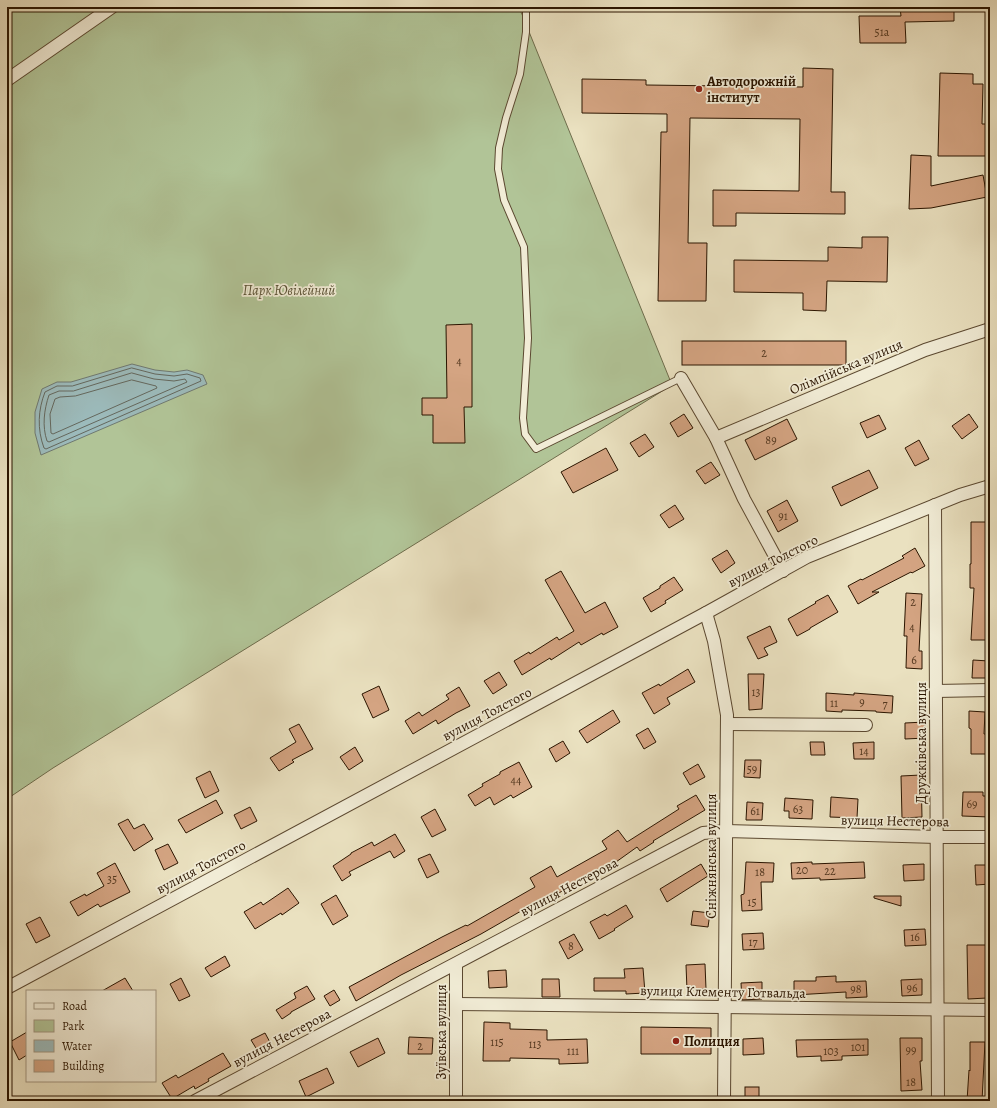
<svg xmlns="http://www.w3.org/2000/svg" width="997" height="1108" font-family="Alegreya,serif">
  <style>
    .green { fill: #b1c497; stroke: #6e6c4c }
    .water { fill: #9cbbbc; stroke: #6f7971 }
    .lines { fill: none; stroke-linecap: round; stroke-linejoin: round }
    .shore { stroke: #64685e; stroke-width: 1 }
    .building { fill: #d4a482; stroke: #2b1500 }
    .service-casing { stroke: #5b4830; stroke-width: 8 }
    .minor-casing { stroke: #5b4830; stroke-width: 14 }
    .service { stroke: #f1ecd6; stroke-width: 6 }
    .minor { stroke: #f1ecd6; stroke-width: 12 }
    .poi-dot { fill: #8f2418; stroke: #f1ecd6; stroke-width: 1.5 }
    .labels { text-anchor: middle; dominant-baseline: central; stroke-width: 3.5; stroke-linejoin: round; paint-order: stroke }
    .number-label { font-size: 12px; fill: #553920 }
    .poi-label { font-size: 14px; font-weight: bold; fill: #2b1500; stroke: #f1ecd6; text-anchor: start }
    .park-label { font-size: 14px; font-style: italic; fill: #5a5235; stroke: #f1ecd6 }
    .street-label { font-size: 14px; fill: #2b1500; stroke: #f1ecd6 }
  </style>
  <rect width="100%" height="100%" fill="#eae1c0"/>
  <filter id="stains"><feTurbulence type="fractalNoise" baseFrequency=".005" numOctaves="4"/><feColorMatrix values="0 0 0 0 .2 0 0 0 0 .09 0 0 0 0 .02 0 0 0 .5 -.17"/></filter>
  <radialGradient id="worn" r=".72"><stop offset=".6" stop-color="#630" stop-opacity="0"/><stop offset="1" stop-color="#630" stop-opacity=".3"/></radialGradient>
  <polygon class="green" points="7,7 519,7 672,385 53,768 7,799"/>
  <polygon class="water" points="132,364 155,370 174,372 187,370 203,375 207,384 41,455 35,433 35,412 42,389 57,382 71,382"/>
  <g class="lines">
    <g class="shore">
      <path d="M132 368 155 374 174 376 187 374 200 378 201 381 46 449 44 448C37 429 38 410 45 392L57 386H72Z"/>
      <path d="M132 373 154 379 174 381 185 379 187 382 49 442 47 441C42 426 44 410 49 395L59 391H73Z"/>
      <polygon points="132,380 156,386 157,388 53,434 51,433 50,414 55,399 60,397 75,396"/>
    </g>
  </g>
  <g class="building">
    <polygon points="900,7 954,7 954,21 905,22 906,43 860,43 859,16 901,16"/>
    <polygon points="803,68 833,69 831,192 845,192 845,214 736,213 736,226 713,226 713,190 799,191 800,119 690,118 688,243 707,243 706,301 658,301 661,132 667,132 667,114 582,113 582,79 646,80 646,85 803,87"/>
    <polygon points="940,73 973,74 973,84 983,84 982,124 990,124 990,156 938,156"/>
    <polygon points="911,155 931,156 931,186 983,175 987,197 931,208 909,209"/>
    <polygon points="862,237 888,237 887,282 827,281 826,311 803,310 803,293 734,292 734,260 828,261 828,247 862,248"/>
    <polygon points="472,324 472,407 464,407 465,443 433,443 433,415 422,415 422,398 447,398 446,325"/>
    <rect x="682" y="341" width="164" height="24"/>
    <polygon points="684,414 693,428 678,437 670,423"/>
    <polygon points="969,414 978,427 962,439 952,426"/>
    <polygon points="879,415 886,429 867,438 860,423"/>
    <polygon points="787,419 797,439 755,460 745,440"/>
    <polygon points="645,434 654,447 639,457 630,443"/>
    <polygon points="919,440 929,459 915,466 905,448"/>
    <polygon points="606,448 618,470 573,493 561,472"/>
    <polygon points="711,462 720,475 705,484 696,471"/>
    <polygon points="869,470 878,488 841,506 832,487"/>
    <polygon points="787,500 798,521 778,532 767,511"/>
    <polygon points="675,505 684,519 669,528 660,515"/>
    <polygon points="971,522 990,522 989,595 987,640 971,640 974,588 970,588 970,564 971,564"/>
    <polygon points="915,548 925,566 912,573 911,572 872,592 879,592 858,604 848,586 861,579 862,580 904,558 902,556"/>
    <polygon points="727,550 735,563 721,573 712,559"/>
    <polygon points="561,571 585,613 605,602 618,627 603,635 602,633 581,645 579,642 551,660 550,658 522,675 514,661 529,652 530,654 557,637 559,640 574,631 545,580"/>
    <polygon points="674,577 683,590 665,601 666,603 651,612 643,598 660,588 660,586"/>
    <polygon points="906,593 922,594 919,651 922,651 922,669 906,668 907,636 904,636"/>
    <polygon points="828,595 838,612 810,628 810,629 797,636 788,619 816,603 815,602"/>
    <polygon points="770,626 777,642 764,648 768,655 758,659 747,637"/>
    <polygon points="973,660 989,661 988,678 972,678"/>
    <polygon points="688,669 695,682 667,698 670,704 654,714 642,693 659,684 660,686"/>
    <polygon points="499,672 507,685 493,694 484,681"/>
    <polygon points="748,674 764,674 762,709 749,710"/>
    <polygon points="379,686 389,710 373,718 362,694"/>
    <polygon points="459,687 470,706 456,713 438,724 436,720 413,734 405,721 419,712 422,716 449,699 446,695"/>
    <polygon points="826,693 854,695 854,693 893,696 892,713 876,712 876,711 842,710 842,712 826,711"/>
    <polygon points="613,710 620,722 587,743 579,731"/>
    <polygon points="969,711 985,712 984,734 988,734 987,754 971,754 971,729 969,728"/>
    <polygon points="925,722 926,738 905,739 905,723"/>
    <polygon points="299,724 313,749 292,760 294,762 279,771 270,758 296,742 289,729"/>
    <polygon points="648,728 656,742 644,749 636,735"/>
    <polygon points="563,741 570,753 556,762 549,749"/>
    <polygon points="810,742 824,742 825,755 811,755"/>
    <polygon points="874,742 874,759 854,759 853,743"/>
    <polygon points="355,747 363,761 349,770 340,757"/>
    <polygon points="745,760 761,760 760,778 744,777"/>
    <polygon points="519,762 532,787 513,798 511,795 494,805 490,797 475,806 468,795 483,786 482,784 500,774 500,772"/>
    <polygon points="698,764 705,777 690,785 683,773"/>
    <polygon points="210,771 219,791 205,798 196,778"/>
    <polygon points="921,775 922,817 902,818 901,776"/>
    <polygon points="963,792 983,792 983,796 990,796 990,817 962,816"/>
    <polygon points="696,795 705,810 653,841 654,842 640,851 637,847 616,862 593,874 592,873 544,902 542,899 481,934 401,975 356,1001 349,987 442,937 466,925 467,926 535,887 530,878 551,866 557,877 607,849 602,841 618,830 627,842 679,809 677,806"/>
    <polygon points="831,797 858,799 857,818 830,817"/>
    <polygon points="785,798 813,800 812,819 789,818 789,811 784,811"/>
    <polygon points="216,800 223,813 186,833 178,820"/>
    <polygon points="747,802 763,803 762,820 746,820"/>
    <polygon points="250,807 257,821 241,829 234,815"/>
    <polygon points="435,809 446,830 432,837 421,817"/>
    <polygon points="128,819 134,829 144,824 153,839 134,851 118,824"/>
    <polygon points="395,834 405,851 394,858 390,851 349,872 351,875 342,881 333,866 351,854 351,853 372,842 374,846"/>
    <polygon points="168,844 178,863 164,870 155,850"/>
    <polygon points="430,854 439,872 427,878 418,859"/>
    <polygon points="746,862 774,863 773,882 761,882 762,910 742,911 741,895 744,894"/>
    <polygon points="812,862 812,864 864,862 865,878 820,880 820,878 792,879 791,863"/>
    <polygon points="115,863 130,892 100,907 98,904 78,916 70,902 85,894 86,896 104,886 97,873"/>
    <polygon points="701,864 708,876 667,902 660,889"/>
    <polygon points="924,864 924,880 904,881 903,865"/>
    <polygon points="975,865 990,865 990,884 976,885"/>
    <polygon points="288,888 299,903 282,915 281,913 255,929 244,912 261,902 263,905"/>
    <polygon points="336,895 348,916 333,925 321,904"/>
    <polygon points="874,896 901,896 901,906 874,898"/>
    <polygon points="626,905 633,917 614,929 615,930 599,939 590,922 605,914 607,916"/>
    <polygon points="693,911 710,913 708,927 691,925"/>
    <polygon points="40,917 50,936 36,943 26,924"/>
    <polygon points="925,929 926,945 905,946 904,930"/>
    <polygon points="763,933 764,949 743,950 742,934"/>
    <polygon points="574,934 583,950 568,959 559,942"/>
    <polygon points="967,945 986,945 987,998 968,999"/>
    <polygon points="225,956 230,966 211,977 205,968"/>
    <polygon points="705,964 706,989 687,990 686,965"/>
    <polygon points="643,968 645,993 626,994 626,991 594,991 594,978 625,978 624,969"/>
    <polygon points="506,970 507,987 489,988 488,971"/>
    <polygon points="836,976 836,982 866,981 867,997 846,998 846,992 794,995 794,981 816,981 816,977"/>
    <polygon points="125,978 133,991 102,991"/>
    <polygon points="181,978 190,996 179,1001 170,984"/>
    <polygon points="542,979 559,979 560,997 542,997"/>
    <polygon points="922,979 922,995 902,996 901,980"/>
    <polygon points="762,982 762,999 742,1000 741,983"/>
    <polygon points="307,986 315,999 291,1012 291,1013 282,1019 276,1010 296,998 294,993"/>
    <polygon points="334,990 340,1000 330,1006 324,996"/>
    <polygon points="484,1022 510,1023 510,1029 547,1030 547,1040 587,1039 588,1063 559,1064 559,1059 510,1058 510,1061 483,1061"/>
    <polygon points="641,1027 711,1028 711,1054 641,1054"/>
    <polygon points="27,1032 27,1055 19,1060 10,1042"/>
    <polygon points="265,1033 272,1046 259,1053 251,1040"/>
    <polygon points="409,1037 433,1038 432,1054 408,1054"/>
    <polygon points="378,1038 385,1053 358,1067 350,1052"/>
    <polygon points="763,1038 764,1054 743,1055 743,1039"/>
    <polygon points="900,1038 922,1038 922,1061 920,1061 922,1090 901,1091"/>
    <polygon points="868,1039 868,1055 842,1056 842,1060 821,1061 821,1056 797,1057 796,1040"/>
    <polygon points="970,1042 985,1042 982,1101 967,1101 969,1070 970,1071"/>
    <polygon points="223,1053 231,1066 208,1079 209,1081 195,1089 194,1086 172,1099 162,1083 176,1075 178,1078"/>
    <polygon points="327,1068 334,1083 306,1097 299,1081"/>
    <rect x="745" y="1087" width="14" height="14"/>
  </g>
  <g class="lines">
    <defs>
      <polyline id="service" points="526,7 526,32 520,74 506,118 499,148 498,169 504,200 524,247 528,338 523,418 525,434 536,449 681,378"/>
      <g id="minor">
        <polyline points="7,80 112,7"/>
        <polyline points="681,378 716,438 744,499 783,571"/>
        <polyline points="716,438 925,350 990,329"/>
        <polyline points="935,505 938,1101"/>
        <polyline points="706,613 714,641 727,715 724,1101"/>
        <polyline points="936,691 990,690"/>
        <polyline points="727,724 866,725"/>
        <polyline points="7,988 706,613 807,557 960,495 990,486"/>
        <polyline points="456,1004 990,1010"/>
        <polyline points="195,1101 703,833 726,831 937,837 990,837"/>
        <polyline points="456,1101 456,964"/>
      </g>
    </defs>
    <use href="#service" class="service-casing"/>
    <use href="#minor" class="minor-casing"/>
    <use href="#service" class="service"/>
    <use href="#minor" class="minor"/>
  </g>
  <g class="poi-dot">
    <circle cx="699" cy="89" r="4"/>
    <circle cx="676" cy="1041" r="4"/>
  </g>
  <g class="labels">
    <g class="number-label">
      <text x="882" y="32">51а</text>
      <text x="764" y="353">2</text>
      <text x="459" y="361">4</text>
      <text x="771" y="440">89</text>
      <text x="783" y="516">91</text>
      <text x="913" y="602">2</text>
      <text x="912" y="627">4</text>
      <text x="914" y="660">6</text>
      <text x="756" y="692">13</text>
      <text x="862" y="702">9</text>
      <text x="834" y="703">11</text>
      <text x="885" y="704">7</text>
      <text x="864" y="751">14</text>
      <text x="752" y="769">59</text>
      <text x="516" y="780">44</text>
      <text x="972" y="804">69</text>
      <text x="798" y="809">63</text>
      <text x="755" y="811">61</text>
      <text x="802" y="870">20</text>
      <text x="830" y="871">22</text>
      <text x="760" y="872">18</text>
      <text x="112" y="879">35</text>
      <text x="752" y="902">15</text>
      <text x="915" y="937">16</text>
      <text x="753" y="942">17</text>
      <text x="571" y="946">8</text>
      <text x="912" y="988">96</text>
      <text x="856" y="989">98</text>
      <text x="497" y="1042">115</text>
      <text x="535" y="1044">113</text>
      <text x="420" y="1046">2</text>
      <text x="858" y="1047">101</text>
      <text x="911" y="1050">99</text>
      <text x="573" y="1051">111</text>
      <text x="831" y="1051">103</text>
      <text x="911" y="1082">18</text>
    </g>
    <g class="poi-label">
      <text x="707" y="81">Автодорожній<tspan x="707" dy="16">інститут</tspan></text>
      <text x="684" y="1041">Полиция</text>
    </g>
    <g class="park-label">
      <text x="289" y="290">Парк Ювілейний</text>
    </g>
    <g class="street-label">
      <text transform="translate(846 367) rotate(-23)">Олімпійська вулиця</text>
      <text transform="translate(773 561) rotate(-27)">вулиця Толстого</text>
      <text transform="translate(487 714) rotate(-28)">вулиця Толстого</text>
      <text transform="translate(921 743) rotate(-90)">Дружківська вулиця</text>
      <text transform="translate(895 821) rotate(1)">вулиця Нестерова</text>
      <text transform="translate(711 856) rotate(-90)">Сніжнянська вулиця</text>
      <text transform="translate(201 867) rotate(-28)">вулиця Толстого</text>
      <text transform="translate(569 887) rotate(-28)">вулиця Нестерова</text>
      <text transform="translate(723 992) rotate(1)">вулиця Клементу Готвальда</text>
      <text transform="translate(441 1032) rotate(-90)">Зуївська вулиця</text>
      <text transform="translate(282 1038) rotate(-28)">вулиця Нестерова</text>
    </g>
  </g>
  <rect width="997" height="1108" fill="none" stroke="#eae1c0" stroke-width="24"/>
  <rect x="8" y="8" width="981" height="1092" fill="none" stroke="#2b1500" stroke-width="2"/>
  <rect x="12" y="12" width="973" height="1084" fill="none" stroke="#2b1500"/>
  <rect x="26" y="990" width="130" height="92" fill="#f1ecd6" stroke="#a29680"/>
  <rect x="34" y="1003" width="20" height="6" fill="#f1ecd6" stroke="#a29680"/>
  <text x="62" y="1010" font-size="12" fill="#2b1500">Road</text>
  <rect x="34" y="1020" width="20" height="12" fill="#b1c497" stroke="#a29680"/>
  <text x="62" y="1030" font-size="12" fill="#2b1500">Park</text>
  <rect x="34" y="1040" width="20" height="12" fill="#9cbbbc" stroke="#a29680"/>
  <text x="62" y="1050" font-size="12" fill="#2b1500">Water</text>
  <rect x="34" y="1060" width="20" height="12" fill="#d4a482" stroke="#a29680"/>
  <text x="62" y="1070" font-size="12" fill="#2b1500">Building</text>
  <rect width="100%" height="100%" filter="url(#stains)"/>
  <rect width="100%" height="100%" fill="url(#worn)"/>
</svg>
